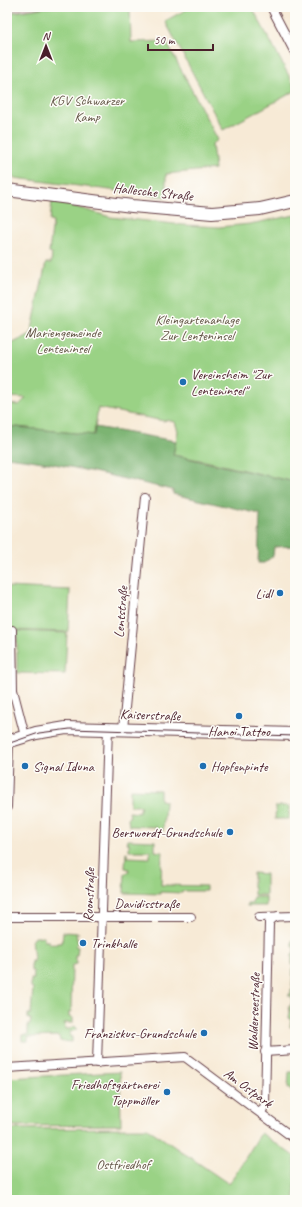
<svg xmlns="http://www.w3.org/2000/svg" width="302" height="1207" font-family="Caveat,sans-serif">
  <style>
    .industrial { fill: #d2bfbf }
    .green { fill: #9ad285; stroke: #727858 }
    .forest { fill: #7bb472; stroke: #626a4e }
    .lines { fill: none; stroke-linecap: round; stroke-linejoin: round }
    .street-casing { stroke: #643d45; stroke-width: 10 }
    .secondary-casing { stroke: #643d45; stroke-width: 14 }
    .street { stroke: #fff; stroke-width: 8 }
    .secondary { stroke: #fff; stroke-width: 12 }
    .tram { stroke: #4a1f2b; stroke-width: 1 }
    .poi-dot { fill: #1f6fb2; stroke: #fdfcf7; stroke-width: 1.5 }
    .labels { text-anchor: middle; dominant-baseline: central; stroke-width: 3; stroke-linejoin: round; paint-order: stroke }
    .park-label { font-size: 14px; fill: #625546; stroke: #fdfcf7 }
    .street-label { font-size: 14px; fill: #4a1f2b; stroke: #fdfcf7 }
    .poi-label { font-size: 14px; fill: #4a1f2b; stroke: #fdfcf7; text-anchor: start }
  </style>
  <rect width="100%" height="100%" fill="#fdfcf7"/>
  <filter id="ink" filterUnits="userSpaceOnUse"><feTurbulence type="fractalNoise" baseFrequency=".025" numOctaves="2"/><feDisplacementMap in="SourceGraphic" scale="8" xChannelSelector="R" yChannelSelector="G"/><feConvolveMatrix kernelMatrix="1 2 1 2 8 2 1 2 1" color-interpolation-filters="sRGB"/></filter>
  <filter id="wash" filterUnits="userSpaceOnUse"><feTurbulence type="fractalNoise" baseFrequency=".012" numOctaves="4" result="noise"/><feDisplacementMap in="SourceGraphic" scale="16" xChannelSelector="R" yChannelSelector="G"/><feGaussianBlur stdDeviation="0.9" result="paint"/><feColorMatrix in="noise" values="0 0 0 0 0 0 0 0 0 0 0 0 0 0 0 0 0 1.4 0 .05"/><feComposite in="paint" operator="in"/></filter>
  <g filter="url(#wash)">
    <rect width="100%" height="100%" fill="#f7ead6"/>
    <polygon class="industrial" points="7,7 48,7 7,13"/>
    <g class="green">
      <polygon points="48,7 130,7 131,42 166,41 218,140 212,144 215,169 166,174 166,197 7,177 7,13"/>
      <polygon points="191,7 252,7 295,87 295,91 223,130 165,21"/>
      <polygon points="52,200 110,217 184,225 219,227 250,224 295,215 295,482 205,461 173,455 178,431 175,422 166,420 164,421 98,408 94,435 7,426 7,404 19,405 26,398 7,397 7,346 31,334 46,263 51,263 52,253 49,252 53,222 50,221"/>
      <polygon points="7,587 70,590 68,632 7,630"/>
      <polygon points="17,631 67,633 65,674 17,673"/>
      <polygon points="130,789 160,790 160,800 165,801 163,831 156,831 156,827 129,826 128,819 130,817 129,812 139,813 141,806 130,806"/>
      <polygon points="276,806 289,806 289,819 275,819"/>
      <polygon points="128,840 155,841 155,851 162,852 161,885 206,886 206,891 183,891 182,893 160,892 160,894 124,893 125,873 128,873 129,869 125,868 126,853 127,853 127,857 150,858 150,851 129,851 129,843 127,843"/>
      <polygon points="253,873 266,874 266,895 254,895 254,888 253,888"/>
      <polygon points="253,897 266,897 266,906 247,906 247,903 252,903"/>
      <polygon points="63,932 79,933 76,934 78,943 75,946 78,947 77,955 75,955 75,961 77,961 77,964 72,965 71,1012 69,1012 69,1017 73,1018 73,1023 64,1023 65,1029 70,1029 73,1026 76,1027 76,1030 70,1032 70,1037 72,1037 72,1042 60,1041 59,1036 28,1037 28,1041 22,1041 22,1035 28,1035 28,1025 30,1025 31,1019 28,1019 28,1014 31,1014 33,988 31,987 31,979 34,979 33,971 31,971 31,961 34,961 32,939 34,939 35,937 44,937 44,941 49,941 49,944 57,944 57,943 62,943"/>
      <polygon points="292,940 295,940 295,1028 294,1028 293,1027 290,1027 291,1018 289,1018 290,1012 289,1006 291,1006 292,996 289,996 289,994 291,994 291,989 293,989 293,986 292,986 293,966 292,966 292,955 294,954 294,947 292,946"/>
      <polygon points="120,1072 121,1125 7,1126 7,1078"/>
      <polygon points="289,1072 294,1072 295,1097 292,1095 295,1093 290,1090 290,1088 288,1088"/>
      <polygon points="147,1128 229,1184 261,1133 295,1157 295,1200 7,1200 7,1129"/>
    </g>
    <path class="forest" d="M7 426 94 435 95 427 176 441 173 455 295 482V546L274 547 273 556 264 563H258L260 514 173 494V490C118 478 63 463 7 457Z"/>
  </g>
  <g filter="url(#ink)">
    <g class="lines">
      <defs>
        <g id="street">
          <polyline points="271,7 295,53"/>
          <polyline points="12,630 13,690 25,736"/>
          <polyline points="123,729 145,497"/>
          <polyline points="7,807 9,742"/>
          <polyline points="7,917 191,917"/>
          <polyline points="259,917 295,916"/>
          <polyline points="265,1052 295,1050"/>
          <polyline points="97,1063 108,728"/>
          <polyline points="7,1068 185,1057 295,1139"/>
          <polyline points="261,1113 265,1105 269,923 272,919 278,916"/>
        </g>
        <g id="secondary">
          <polyline points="7,190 132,206 212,213 260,209 295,201"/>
          <polyline points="7,742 36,733 66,728 295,734"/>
        </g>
      </defs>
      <use href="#street" class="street-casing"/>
      <use href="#secondary" class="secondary-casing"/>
      <use href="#street" class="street"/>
      <use href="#secondary" class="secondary"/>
      <polyline class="tram" points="7,744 39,733 70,729 295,736"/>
    </g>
  </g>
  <g class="poi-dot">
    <circle cx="183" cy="382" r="4"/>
    <circle cx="280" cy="593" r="4"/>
    <circle cx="239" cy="716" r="4"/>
    <circle cx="25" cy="766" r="4"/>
    <circle cx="203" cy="766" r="4"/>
    <circle cx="230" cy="832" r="4"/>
    <circle cx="83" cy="943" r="4"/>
    <circle cx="204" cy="1033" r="4"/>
    <circle cx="167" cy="1092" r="4"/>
  </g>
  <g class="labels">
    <g class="park-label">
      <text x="87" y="100">KGV Schwarzer<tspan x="87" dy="16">Kamp</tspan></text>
      <text x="197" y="319">Kleingartenanlage<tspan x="197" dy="16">Zur Lenteninsel</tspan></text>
      <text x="63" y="332">Mariengemeinde<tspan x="63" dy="16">Lenteninsel</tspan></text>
      <text x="123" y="1164">Ostfriedhof</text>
    </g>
    <g class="street-label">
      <text transform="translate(153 192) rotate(6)">Hallesche Straße</text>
      <text transform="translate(121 612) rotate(-85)">Lentstraße</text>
      <text transform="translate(150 715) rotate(2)">Kaiserstraße</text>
      <text transform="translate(89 895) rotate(-88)">Roonstraße</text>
      <text x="147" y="903">Davidisstraße</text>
      <text transform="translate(254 1012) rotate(-88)">Walderseestraße</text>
      <text transform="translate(248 1088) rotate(36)">Am Ostpark</text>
    </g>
    <g class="poi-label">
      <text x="191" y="374">Vereinsheim "Zur<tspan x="191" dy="16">Lenteninsel"</tspan></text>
      <text x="272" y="593" text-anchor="end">Lidl</text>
      <text x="239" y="731" text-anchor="middle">Hanoi Tattoo</text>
      <text x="33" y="766">Signal Iduna</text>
      <text x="211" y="766">Hopfenpinte</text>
      <text x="222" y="832" text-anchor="end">Berswordt-Grundschule</text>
      <text x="91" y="943">Trinkhalle</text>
      <text x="196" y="1033" text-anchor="end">Franziskus-Grundschule</text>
      <text x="159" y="1084" text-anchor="end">Friedhofsgärtnerei<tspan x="159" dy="16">Toppmöller</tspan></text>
    </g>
  </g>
  <rect width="302" height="1207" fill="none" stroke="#fdfcf7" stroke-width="24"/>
  <g transform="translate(46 46)" stroke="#fdfcf7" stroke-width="3" paint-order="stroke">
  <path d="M0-3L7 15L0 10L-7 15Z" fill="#4a1f2b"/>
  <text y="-6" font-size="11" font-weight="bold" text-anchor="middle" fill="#4a1f2b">N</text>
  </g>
  <path d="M148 44v6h65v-6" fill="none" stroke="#4a1f2b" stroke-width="2"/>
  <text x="154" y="44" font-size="12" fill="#4a1f2b" stroke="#fdfcf7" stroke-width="3" paint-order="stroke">50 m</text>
</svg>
